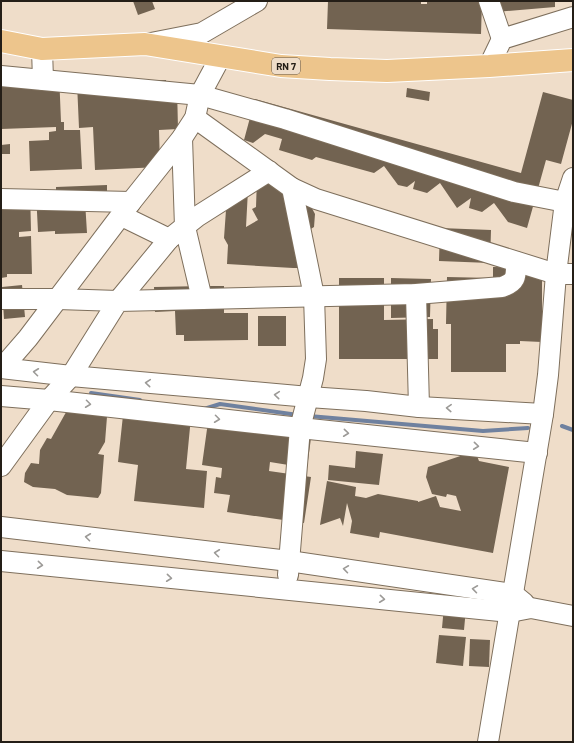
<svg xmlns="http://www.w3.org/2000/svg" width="574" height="743" font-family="Barlow,sans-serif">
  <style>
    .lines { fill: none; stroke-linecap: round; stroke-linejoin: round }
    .stream { stroke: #6f819f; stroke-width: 4 }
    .building { fill: #726351 }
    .minor-casing { stroke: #7e6f5c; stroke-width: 22 }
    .major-casing { stroke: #fff; stroke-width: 24 }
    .minor { stroke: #fff; stroke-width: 20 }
    .major { stroke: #edc58c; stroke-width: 22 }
    .oneway { stroke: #9c9a97 }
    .labels { text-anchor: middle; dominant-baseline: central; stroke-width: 4; stroke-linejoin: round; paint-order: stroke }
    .shield { fill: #efddc9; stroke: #61574c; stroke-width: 1 }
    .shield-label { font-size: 10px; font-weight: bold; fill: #241e17 }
  </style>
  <rect width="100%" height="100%" fill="#efddc9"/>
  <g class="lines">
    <g class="stream">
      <polyline points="91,393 140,400"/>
      <polyline points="204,409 220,404 298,415"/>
      <polyline points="309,416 483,431 528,428"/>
      <polyline points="562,426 573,430"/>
    </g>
  </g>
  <g class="building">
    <polygon points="133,1 152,1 155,9 138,15"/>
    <polygon points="328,1 421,1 421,4 427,4 427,1 482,1 481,34 327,29"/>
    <polygon points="494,1 555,1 555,7 495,12"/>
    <polygon points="59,73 61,122 64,122 64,130 80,130 82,169 30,171 29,141 49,140 49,132 56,131 56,127 1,129 1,76"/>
    <polygon points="166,80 167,88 177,87 178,129 159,130 160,167 95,170 93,127 79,128 77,83"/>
    <polygon points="407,88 430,92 429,101 406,97"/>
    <polygon points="543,92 573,100 573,120 561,164 546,160 527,228 508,222 494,203 482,212 469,208 471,198 457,208 440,183 427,193 413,189 415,181 407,187 398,185 384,166 374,173 316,157 312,160 279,150 282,139 265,134 253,143 244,140 255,99 521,173"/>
    <polygon points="10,144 10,154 1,154 1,145"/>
    <polygon points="257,178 306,197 315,214 314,227 309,230 312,268 293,268 227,264 228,245 224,238 227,196 248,190 246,227 258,220 252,209 256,207"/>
    <polygon points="107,185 107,200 85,201 87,233 55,234 55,231 38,232 36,192 56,191 56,187"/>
    <polygon points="1,189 30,189 31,231 19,232 19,237 31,236 32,274 7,274 7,277 1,278"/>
    <polygon points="440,228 491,230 490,263 439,261"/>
    <polygon points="493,267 542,268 542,342 520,341 520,344 506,344 506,372 451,372 451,324 446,324 447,277 493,278"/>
    <polygon points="339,278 384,278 384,320 433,319 433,329 438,329 438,359 339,359"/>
    <polygon points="391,278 431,279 430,317 391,318"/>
    <polygon points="22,285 25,317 4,319 2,287"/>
    <polygon points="205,286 224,286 224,313 248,313 248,340 184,341 184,335 176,335 175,311 155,312 154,287"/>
    <rect x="258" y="316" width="28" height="30"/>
    <polygon points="74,398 108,404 105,442 98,454 104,455 101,493 98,498 67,495 55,489 33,487 24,482 25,473 31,463 39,464 40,450 47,438 51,439"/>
    <polygon points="124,406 191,417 186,469 207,471 204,508 134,501 138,465 118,462"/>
    <polygon points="208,422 311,438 307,468 270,462 269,471 311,477 304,523 227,512 230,495 214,493 216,477 221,478 222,468 202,465"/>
    <polygon points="356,451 383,454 379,485 328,480 329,465 355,468"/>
    <polygon points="475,451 479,461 509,467 493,553 380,532 379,538 350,533 352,521 347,503 343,526 340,518 320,525 327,481 356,487 355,496 366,498 378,494 418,501 418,502 436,496 440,507 461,511 456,496 447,494 446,497 432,494 426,477 428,467"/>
    <polygon points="444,606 466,608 464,630 442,628"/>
    <polygon points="439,635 466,637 463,666 436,663"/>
    <polygon points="470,639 490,640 489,667 469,666"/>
  </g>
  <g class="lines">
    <defs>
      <g id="minor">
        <polyline points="489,1 502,39"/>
        <polyline points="151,43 202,33 257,1"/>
        <polyline points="42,49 43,80"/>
        <polyline points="489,66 502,39 573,17"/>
        <polyline points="1,76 200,95 285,119 514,192 565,202"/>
        <polyline points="195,118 292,188 316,199 556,274 573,274"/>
        <polyline points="182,138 185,227 202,299"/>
        <polyline points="1,199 131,202"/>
        <polyline points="122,216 169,239"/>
        <polyline points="416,294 419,407"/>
        <polyline points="1,299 58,299 118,301 169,239 198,216 269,171"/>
        <polyline points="1,368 71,376 309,397 366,401 419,407 543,414"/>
        <polyline points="2,368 28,338 131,202 182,138 195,118 200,95 221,56"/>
        <polyline points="1,396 49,400 300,428 537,453"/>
        <path d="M1 466 49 400 71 376 118 301 416 294 502 287C517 282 516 276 516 262"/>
        <polyline points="1,527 289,561 513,594 524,603"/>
        <polyline points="1,561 510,612 531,608 573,616"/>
        <polyline points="288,575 300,428 313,378 316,359 314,296 292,188"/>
        <polyline points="488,742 543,414 548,375 556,274 565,202 573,178"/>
      </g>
      <polyline id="major" points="1,41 42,49 145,44 281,66 330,69 387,71 489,66 573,60"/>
    </defs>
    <use href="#minor" class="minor-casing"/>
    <use href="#major" class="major-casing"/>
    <use href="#minor" class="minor"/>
    <use href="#major" class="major"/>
  </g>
  <defs><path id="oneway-chevron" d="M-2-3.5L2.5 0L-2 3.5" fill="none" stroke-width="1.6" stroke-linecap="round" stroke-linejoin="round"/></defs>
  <g class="oneway">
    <use href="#oneway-chevron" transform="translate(36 372) rotate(-173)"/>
    <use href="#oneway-chevron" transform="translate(148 383) rotate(-175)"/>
    <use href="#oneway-chevron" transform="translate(277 395) rotate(-175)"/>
    <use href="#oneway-chevron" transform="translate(88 404) rotate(7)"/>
    <use href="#oneway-chevron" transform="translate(449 408) rotate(-177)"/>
    <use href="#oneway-chevron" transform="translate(217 419) rotate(7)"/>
    <use href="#oneway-chevron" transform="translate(346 433) rotate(6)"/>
    <use href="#oneway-chevron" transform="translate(476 446) rotate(6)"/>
    <use href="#oneway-chevron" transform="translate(88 537) rotate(-173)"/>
    <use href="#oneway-chevron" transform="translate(217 553) rotate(-173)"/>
    <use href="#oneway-chevron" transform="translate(40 565) rotate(6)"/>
    <use href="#oneway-chevron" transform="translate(346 569) rotate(-172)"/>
    <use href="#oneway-chevron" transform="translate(169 578) rotate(6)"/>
    <use href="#oneway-chevron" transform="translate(475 589) rotate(-172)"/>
    <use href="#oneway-chevron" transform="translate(382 599) rotate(6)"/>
  </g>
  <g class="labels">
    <rect class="shield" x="272" y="58" width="28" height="16" rx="3"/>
    <g class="shield-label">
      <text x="286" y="66">RN 7</text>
    </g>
  </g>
  <rect width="574" height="743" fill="none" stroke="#241e17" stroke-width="4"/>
</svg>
